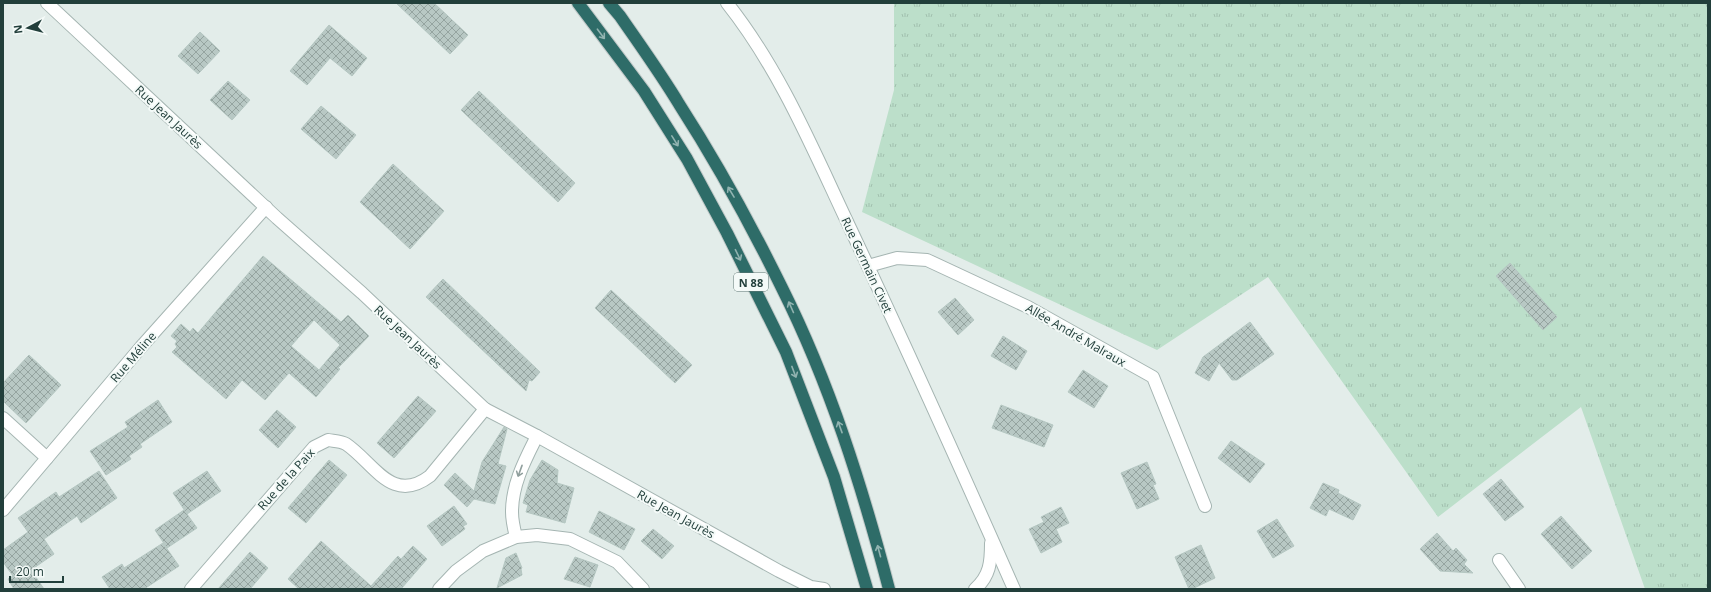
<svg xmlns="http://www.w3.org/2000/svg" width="1711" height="592" font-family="'Open Sans',sans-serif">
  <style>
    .grass { fill: url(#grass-tufts) }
    .building { fill: url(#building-cross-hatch); stroke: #b5c7c2; fill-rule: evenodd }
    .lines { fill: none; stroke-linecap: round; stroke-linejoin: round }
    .minor-casing { stroke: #a5b5b2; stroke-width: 14 }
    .highway-casing { stroke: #c1c9c8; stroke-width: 14 }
    .minor { stroke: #fff; stroke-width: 12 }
    .highway { stroke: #2e6c68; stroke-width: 12 }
    .oneway { stroke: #91b3b0 }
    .oneway2 { stroke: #909f9d }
    .labels { text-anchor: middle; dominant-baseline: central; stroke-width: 4; stroke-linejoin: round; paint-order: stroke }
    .shield { fill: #f4faf8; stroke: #617774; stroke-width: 1 }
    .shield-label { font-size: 11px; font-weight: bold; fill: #223f3b }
    .street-label { font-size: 12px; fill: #223f3b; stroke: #f4faf8 }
  </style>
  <defs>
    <pattern id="grass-tufts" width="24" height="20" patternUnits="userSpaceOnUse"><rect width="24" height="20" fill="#bcdfca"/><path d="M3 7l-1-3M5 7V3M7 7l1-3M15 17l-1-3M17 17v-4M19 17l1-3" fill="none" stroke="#a1c0ae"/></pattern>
    <pattern id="building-cross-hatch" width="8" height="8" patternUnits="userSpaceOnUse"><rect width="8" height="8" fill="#b8c8c4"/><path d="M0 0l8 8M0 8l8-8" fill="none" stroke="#95a4a0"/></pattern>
  </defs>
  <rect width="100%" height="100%" fill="#e3edea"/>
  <polygon class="grass" points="894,3 1708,3 1708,589 1645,589 1581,407 1438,517 1268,277 1157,350 862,212 894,90"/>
  <g class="building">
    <polygon points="396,3 434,3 468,35 450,54"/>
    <polygon points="329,25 367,58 352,76 330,58 307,85 290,71"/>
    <polygon points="200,32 220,51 198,74 178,56"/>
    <polygon points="228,81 250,100 232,120 210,100"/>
    <polygon points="479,91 575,183 558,202 461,110"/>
    <polygon points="321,106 356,135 336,159 301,129"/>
    <polygon points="393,164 444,211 410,249 360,202"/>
    <path d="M263 256 341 322 348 315 369 336 338 368 340 369 316 397 289 373 265 400 242 380 226 399 172 352 177 347 175 344 177 341 171 336 181 324 190 332 193 328 198 333ZM314 320 340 345 319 370 291 346Z"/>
    <polygon points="1510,263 1557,317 1543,330 1496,276"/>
    <polygon points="443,279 540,372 532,381 529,380 526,391 426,297"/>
    <polygon points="611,290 692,365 675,383 595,308"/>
    <polygon points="955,298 974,320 958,335 938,312"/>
    <polygon points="1250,322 1274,354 1237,380 1232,380 1219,363 1209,381 1195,373 1203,357"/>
    <polygon points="1003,336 1027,351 1016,370 991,356"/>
    <polygon points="29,355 61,385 26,423 3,401 3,383"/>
    <polygon points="1083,370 1108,386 1094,408 1068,392"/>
    <polygon points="418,396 436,411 394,458 377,443"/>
    <polygon points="158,400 172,422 140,444 142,447 129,456 131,459 106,475 90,451 128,427 125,422"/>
    <polygon points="1001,405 1053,425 1044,447 992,428"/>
    <polygon points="277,410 296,427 278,448 259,430"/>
    <polygon points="504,427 507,429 498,464 506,466 495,504 474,499 467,507 444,485 455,473 474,491 482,462"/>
    <polygon points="1231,441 1265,464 1250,483 1218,458"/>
    <polygon points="329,460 347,475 306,523 288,508"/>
    <polygon points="542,460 558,470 557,483 574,488 565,523 526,512 528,505 523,503 530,480"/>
    <polygon points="1147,462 1156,484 1153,485 1159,499 1137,509 1121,473"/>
    <polygon points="99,471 117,498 81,523 77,516 44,539 54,554 31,570 44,589 14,589 8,579 13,576 3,562 3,550 28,532 18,518 56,492 59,497"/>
    <polygon points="207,471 221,491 187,514 173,493"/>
    <polygon points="1501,479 1524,507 1505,521 1483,494"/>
    <polygon points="1323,483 1339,490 1338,493 1361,505 1353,520 1329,509 1326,516 1310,508"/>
    <polygon points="454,506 467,524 463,526 465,529 442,546 427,526"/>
    <polygon points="1061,507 1069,523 1056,529 1062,542 1041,553 1029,529 1044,522 1041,517"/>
    <polygon points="184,510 197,528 167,548 155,530"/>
    <polygon points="599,511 635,529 624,550 589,532"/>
    <polygon points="1561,516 1592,551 1572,569 1541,534"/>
    <polygon points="1277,519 1294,546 1273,558 1257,531"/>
    <polygon points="653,529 674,546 662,559 641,541"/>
    <polygon points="1437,533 1453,551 1456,548 1467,560 1464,564 1473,573 1440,571 1420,549"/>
    <polygon points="321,541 371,586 398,556 401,559 413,546 427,559 401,589 299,589 288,579"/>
    <polygon points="163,543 179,566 144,589 110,589 102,577 122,564 124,568"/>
    <polygon points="1201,545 1215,578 1192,589 1189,589 1175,557"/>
    <polygon points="250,552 268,568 250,589 218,589"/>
    <polygon points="516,553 522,568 521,569 522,575 497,588 506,558"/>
    <polygon points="575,557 598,565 590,587 564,579"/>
  </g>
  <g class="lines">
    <defs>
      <g id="minor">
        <polyline points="47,3 277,218 362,293 485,409 537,436 779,571 811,587 824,589"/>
        <path d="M727 3C781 71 814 152 851 230 907 349 961 469 1014 589"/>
        <polyline points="868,266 897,258 927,260 1028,307 1153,377 1205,506"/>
        <polyline points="3,418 47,458"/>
        <polyline points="3,510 141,347 266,207"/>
        <path d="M516 537C514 529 512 520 512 512 512 484 525 460 537 436"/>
        <polyline points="1499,560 1519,589"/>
        <path d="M191 589 314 447 328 440C333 441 341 441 346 444 374 463 392 505 430 476L485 409"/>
        <polyline points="439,589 456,571 483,551 516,537 537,535 570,539 617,562 643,589"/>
        <path d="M975 589C990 576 991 562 991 543"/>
      </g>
      <g id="highway">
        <polyline points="578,3 644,91 687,159 727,233 786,352 834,477 867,589"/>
        <path d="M609 3 620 16C640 45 661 74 679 104 717 163 751 225 782 288 830 384 862 486 889 589"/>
      </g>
    </defs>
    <use href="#minor" class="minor-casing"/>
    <use href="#highway" class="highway-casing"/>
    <use href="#minor" class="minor"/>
    <use href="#highway" class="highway"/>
  </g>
  <defs><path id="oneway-shaft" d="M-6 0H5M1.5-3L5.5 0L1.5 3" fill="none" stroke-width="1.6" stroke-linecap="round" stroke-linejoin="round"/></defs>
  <g class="oneway">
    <use href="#oneway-shaft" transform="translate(601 34) rotate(53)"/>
    <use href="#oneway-shaft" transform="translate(675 141) rotate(58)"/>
    <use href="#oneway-shaft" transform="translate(731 192) rotate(-121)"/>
    <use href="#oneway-shaft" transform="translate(738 255) rotate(64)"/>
    <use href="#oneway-shaft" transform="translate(791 307) rotate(-114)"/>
    <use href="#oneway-shaft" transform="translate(794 372) rotate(69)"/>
    <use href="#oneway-shaft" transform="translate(840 427) rotate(-110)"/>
    <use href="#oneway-shaft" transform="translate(879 551) rotate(-105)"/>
  </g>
  <use class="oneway2" href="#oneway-shaft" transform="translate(520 471) rotate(110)"/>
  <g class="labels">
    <rect class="shield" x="734" y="273" width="34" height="18" rx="3"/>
    <g class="shield-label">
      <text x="751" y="282">N 88</text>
    </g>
    <g class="street-label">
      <text transform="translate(169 117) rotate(43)">Rue Jean Jaurès</text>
      <text transform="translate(867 265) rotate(65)">Rue Germain Civet</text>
      <text transform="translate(1076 335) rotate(30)">Allée André Malraux</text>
      <text transform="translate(408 337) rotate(43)">Rue Jean Jaurès</text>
      <text transform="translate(133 357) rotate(-49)">Rue Méline</text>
      <text transform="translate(286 479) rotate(-48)">Rue de la Paix</text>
      <text transform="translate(676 514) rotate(29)">Rue Jean Jaurès</text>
    </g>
  </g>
  <rect width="1711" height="592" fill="none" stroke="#223f3b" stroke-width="8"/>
  <g transform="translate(28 28) rotate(263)" stroke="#f4faf8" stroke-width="3" paint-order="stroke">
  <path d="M0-3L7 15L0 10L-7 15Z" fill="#223f3b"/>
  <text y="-6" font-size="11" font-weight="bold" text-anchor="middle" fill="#223f3b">N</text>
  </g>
  <path d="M10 576v6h53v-6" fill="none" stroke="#223f3b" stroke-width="2"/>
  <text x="16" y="576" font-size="12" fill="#223f3b" stroke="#f4faf8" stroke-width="3" paint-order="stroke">20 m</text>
</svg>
